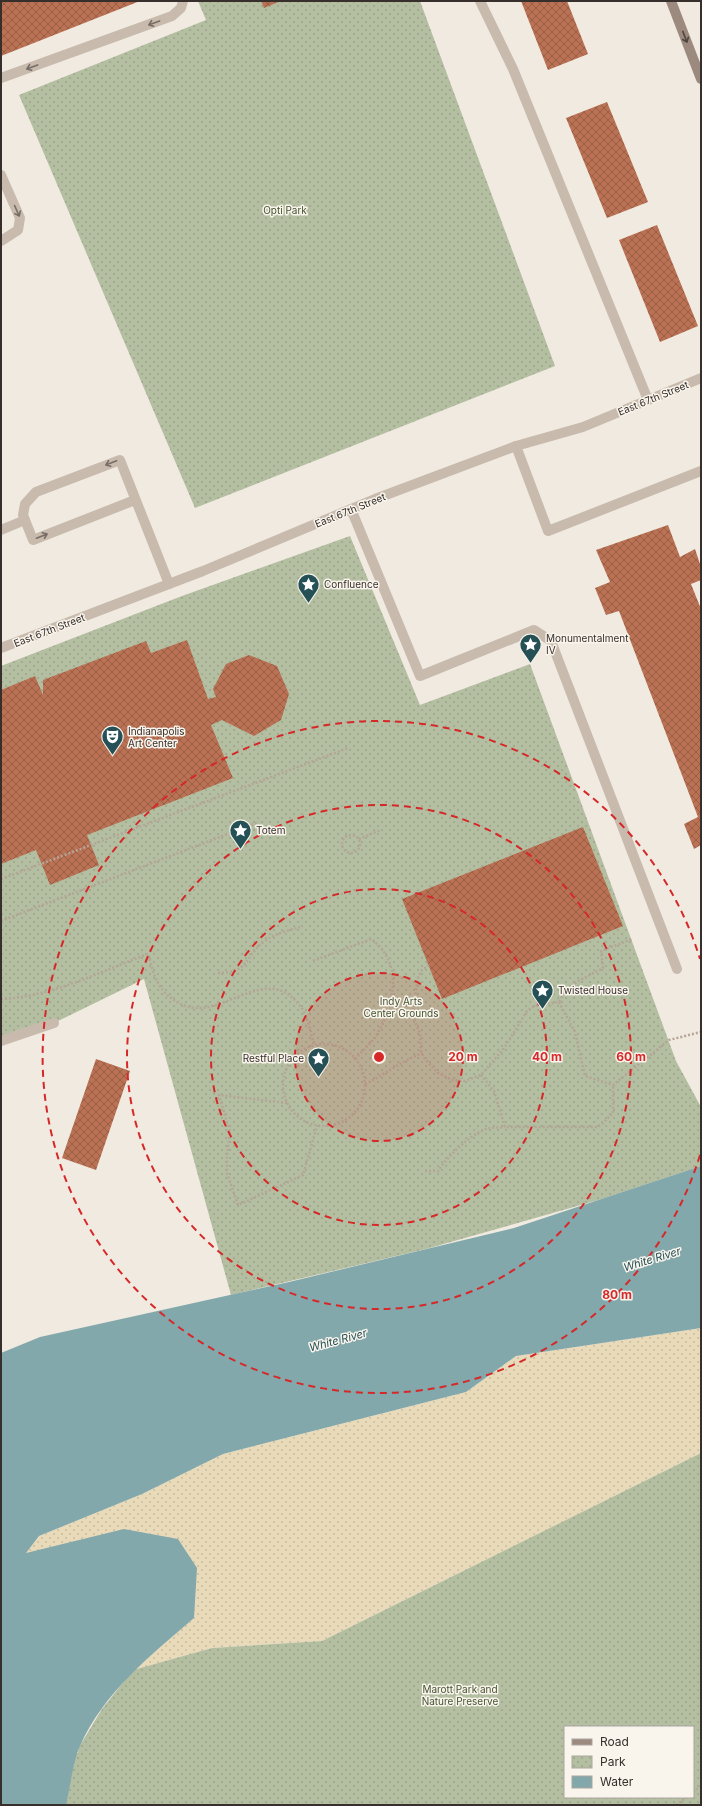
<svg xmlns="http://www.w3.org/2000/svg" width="702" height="1806" font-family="Inter,sans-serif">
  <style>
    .sand { fill: url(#sand-dots) }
    .park { fill: url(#park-dots); fill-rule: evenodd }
    .water { fill: #82a8ac }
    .building { fill: url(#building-cross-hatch) }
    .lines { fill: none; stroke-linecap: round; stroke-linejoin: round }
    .path { stroke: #b4a597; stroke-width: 2.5; stroke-dasharray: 2 2; stroke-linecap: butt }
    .lane { stroke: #c8bbad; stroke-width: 10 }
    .street { stroke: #c8bbad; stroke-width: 10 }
    .secondary { stroke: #9c8a7e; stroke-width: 10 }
    .oneway { stroke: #786e66 }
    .oneway2 { stroke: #504640 }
    .ring { fill: none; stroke: #d62828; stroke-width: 2; stroke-dasharray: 7 5 }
    .labels { text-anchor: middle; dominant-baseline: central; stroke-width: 3; stroke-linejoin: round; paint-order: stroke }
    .park-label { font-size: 10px; fill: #455431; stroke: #f9f4ec }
    .street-label { font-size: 10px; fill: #372f2b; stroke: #f9f4ec }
    .poi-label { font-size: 10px; fill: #372f2b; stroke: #f9f4ec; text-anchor: start }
    .water-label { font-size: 11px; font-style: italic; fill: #245056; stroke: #f9f4ec }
    .centre { fill: #d62828; stroke: #f9f4ec; stroke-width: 2 }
    .ring-label { font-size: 12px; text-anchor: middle; font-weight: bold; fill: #d62828; stroke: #f9f4ec; stroke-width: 3; stroke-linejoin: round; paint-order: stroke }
  </style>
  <defs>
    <pattern id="sand-dots" width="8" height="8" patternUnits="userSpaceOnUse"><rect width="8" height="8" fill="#e9dbba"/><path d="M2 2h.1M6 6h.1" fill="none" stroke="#c8bca0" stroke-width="1.8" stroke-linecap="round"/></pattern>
    <pattern id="park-dots" width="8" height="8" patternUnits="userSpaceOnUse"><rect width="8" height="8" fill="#b4bfa1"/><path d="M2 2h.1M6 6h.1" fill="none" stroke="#9ba48b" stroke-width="1.8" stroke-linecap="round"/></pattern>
    <pattern id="building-cross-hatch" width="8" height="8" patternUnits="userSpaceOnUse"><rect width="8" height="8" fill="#bb7254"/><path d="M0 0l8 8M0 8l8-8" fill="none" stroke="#995e46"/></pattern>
  </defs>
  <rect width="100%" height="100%" fill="#f1eae0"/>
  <polygon class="sand" points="701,1328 701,1453 322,1641 212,1648 133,1670 194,1618 25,1553 39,1536 142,1494 223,1454 466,1392 516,1356"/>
  <g class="park">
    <polygon points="198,1 420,1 555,366 195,508 19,95 206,20"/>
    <polygon points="350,536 420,705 530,664 676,1061 701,1107 701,1166 602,1199 426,1249 231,1295 144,979 54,1023 1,1041 1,666 182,596"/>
    <path d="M701 1453V1805H1V1769L78 1753 79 1747 102 1709 133 1670 212 1648 322 1641ZM565 1727H693V1797H565Z"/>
  </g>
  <path class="water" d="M701 1166V1328L516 1356 466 1392 223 1454 142 1494 39 1536 26 1553 124 1529 178 1539 197 1568 194 1618C151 1655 104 1692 80 1746 73 1761 70 1788 66 1805H1V1353L40 1337 289 1282 514 1228Z"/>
  <g class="building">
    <polygon points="1,1 140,1 1,56"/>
    <polygon points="261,1 281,1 264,8"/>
    <polygon points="521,1 567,1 588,54 548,70"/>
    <polygon points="607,102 648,202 607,218 566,118"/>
    <polygon points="657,225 698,326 660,342 619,240"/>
    <polygon points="668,525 680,557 695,549 701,567 701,580 691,584 701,609 701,845 694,849 684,824 698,817 619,611 606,615 595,588 610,582 596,550"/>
    <polygon points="187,640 208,699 216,697 213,689 226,664 249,655 277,666 289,694 281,720 254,736 222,720 211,725 233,778 87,835 99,865 50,885 36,850 1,864 1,690 35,676 43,695 43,680 146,641 151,653"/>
    <polygon points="583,827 623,926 442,999 402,899"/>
    <polygon points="96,1059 130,1071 96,1170 62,1158"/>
  </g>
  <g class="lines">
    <g class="path">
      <circle cx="351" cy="844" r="9"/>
      <polyline points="359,839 381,830"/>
      <polyline points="1,879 348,748"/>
      <polyline points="1,921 259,822"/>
      <path d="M313 961 371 939C385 948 394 967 393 983 393 992 390 997 392 1006L412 1015"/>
      <path d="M429 965 422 970 418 978 412 1015 420 1033 421 1051 424 1058 438 1073 452 1080 465 1081 481 1075 505 1047 527 1011 534 1006 559 1002C569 982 586 978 603 968L601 951 632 939"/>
      <path d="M218 973C250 973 245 955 265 941 275 933 288 931 300 927"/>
      <path d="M1 999C52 997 101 971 148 954 151 963 153 974 158 983 162 991 169 997 177 1002 218 1028 265 958 300 1006 308 1016 311 1033 314 1046"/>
      <polyline points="559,1002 575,1032 585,1076 613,1085 669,1040 701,1032"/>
      <circle cx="324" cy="1085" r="41"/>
      <polyline points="355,1059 375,1038 392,1006"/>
      <polyline points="481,1075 494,1091 505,1127 597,1127 602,1124 613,1113 613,1085"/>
      <path d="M365 1084C384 1075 402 1061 422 1053"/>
      <polyline points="287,1103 219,1095 230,1132 227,1156 227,1173 238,1205 303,1175 317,1126"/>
      <path d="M425 1171H438C447 1157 473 1131 490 1128 494 1127 500 1128 505 1127"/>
      <polyline points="693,1792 701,1786"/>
      <polyline points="676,1805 687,1797"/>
    </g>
    <g class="lane">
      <polyline points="480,1 513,69 648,400"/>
      <polyline points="1,78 172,16 181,8 183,1"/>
      <polyline points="1,175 20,218 18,230 1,241"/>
      <polyline points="516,446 548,531 701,471"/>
      <polyline points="135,500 33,540 23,515 25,504 36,492 120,460 169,584"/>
      <polyline points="351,509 420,676 534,630 551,641 677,969"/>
      <polyline points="1,530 25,520"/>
    </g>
    <g class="street">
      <polyline points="1,648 203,571 375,499 516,446 583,427 701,378"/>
      <polyline points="1,1041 54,1023"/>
    </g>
    <polyline class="secondary" points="671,1 701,79"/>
  </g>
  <defs><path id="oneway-shaft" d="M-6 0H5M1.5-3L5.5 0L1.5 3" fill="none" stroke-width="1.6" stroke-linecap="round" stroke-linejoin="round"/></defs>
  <g class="oneway">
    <use href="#oneway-shaft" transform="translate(154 23) rotate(160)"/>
    <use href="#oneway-shaft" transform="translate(32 67) rotate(160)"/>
    <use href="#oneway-shaft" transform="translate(17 211) rotate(66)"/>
    <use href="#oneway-shaft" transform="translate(111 463) rotate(159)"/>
    <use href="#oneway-shaft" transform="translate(42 536) rotate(-21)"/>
  </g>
  <use class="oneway2" href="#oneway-shaft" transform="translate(685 37) rotate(69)"/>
  <circle cx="379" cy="1057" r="84" fill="#d62828" fill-opacity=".12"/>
  <g class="ring">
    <circle cx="379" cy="1057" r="84"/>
    <circle cx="379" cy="1057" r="168"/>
    <circle cx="379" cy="1057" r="252"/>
    <path d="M700 1155A336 336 0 1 1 700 959"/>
  </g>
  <defs>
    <symbol id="sight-pin" viewBox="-11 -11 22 30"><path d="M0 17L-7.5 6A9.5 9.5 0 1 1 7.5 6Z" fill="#245056" stroke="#f9f4ec"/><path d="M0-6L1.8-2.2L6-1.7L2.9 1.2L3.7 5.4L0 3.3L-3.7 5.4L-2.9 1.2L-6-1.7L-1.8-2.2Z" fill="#fff"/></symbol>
    <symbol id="theatre-pin" viewBox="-11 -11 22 30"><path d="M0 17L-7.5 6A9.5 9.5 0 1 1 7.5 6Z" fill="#245056" stroke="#f9f4ec"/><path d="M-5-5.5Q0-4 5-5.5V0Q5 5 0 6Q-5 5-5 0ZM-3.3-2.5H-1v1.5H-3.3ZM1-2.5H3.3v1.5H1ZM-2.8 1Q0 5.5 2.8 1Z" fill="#fff"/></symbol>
  </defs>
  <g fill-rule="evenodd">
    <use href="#sight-pin" x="296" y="572" width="25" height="34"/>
    <use href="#sight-pin" x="518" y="632" width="25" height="34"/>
    <use href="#theatre-pin" x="100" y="724" width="25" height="34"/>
    <use href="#sight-pin" x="228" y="818" width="25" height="34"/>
    <use href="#sight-pin" x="530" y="978" width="25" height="34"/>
    <use href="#sight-pin" x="306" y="1046" width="25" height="34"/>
  </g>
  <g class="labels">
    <g class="park-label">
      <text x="285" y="210">Opti Park</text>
      <text x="401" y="1001">Indy Arts<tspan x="401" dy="12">Center Grounds</tspan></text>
      <text x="460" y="1689">Marott Park and<tspan x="460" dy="12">Nature Preserve</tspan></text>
    </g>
    <g class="street-label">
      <text transform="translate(653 398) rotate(-22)">East 67th Street</text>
      <text transform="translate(350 510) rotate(-22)">East 67th Street</text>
      <text transform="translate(49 630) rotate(-21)">East 67th Street</text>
    </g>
    <g class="poi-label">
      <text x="324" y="584">Confluence</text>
      <text x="546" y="638">Monumentalment<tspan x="546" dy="12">IV</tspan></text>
      <text x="128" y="731">Indianapolis<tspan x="128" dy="12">Art Center</tspan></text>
      <text x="256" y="830">Totem</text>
      <text x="558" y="990">Twisted House</text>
      <text x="304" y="1058" text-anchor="end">Restful Place</text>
    </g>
    <g class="water-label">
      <text transform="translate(652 1259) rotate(-17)">White River</text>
      <text transform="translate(338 1340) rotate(-15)">White River</text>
    </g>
  </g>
  <circle cx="379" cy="1057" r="6" class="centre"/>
  <g class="ring-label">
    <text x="463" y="1061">20 m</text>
    <text x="547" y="1061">40 m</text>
    <text x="631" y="1061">60 m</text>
    <text x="617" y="1299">80 m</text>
  </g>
  <rect width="702" height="1806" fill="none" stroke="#372f2b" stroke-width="4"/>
  <rect x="564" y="1726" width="130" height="72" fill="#f9f4ec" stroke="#aba59f"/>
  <rect x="572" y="1739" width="20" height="6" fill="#9c8a7e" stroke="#aba59f"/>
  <text x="600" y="1746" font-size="12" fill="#372f2b">Road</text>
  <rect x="572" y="1756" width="20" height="12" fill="url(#park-dots)" stroke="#aba59f"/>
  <text x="600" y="1766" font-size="12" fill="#372f2b">Park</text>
  <rect x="572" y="1776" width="20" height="12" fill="#82a8ac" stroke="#aba59f"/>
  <text x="600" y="1786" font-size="12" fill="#372f2b">Water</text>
</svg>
